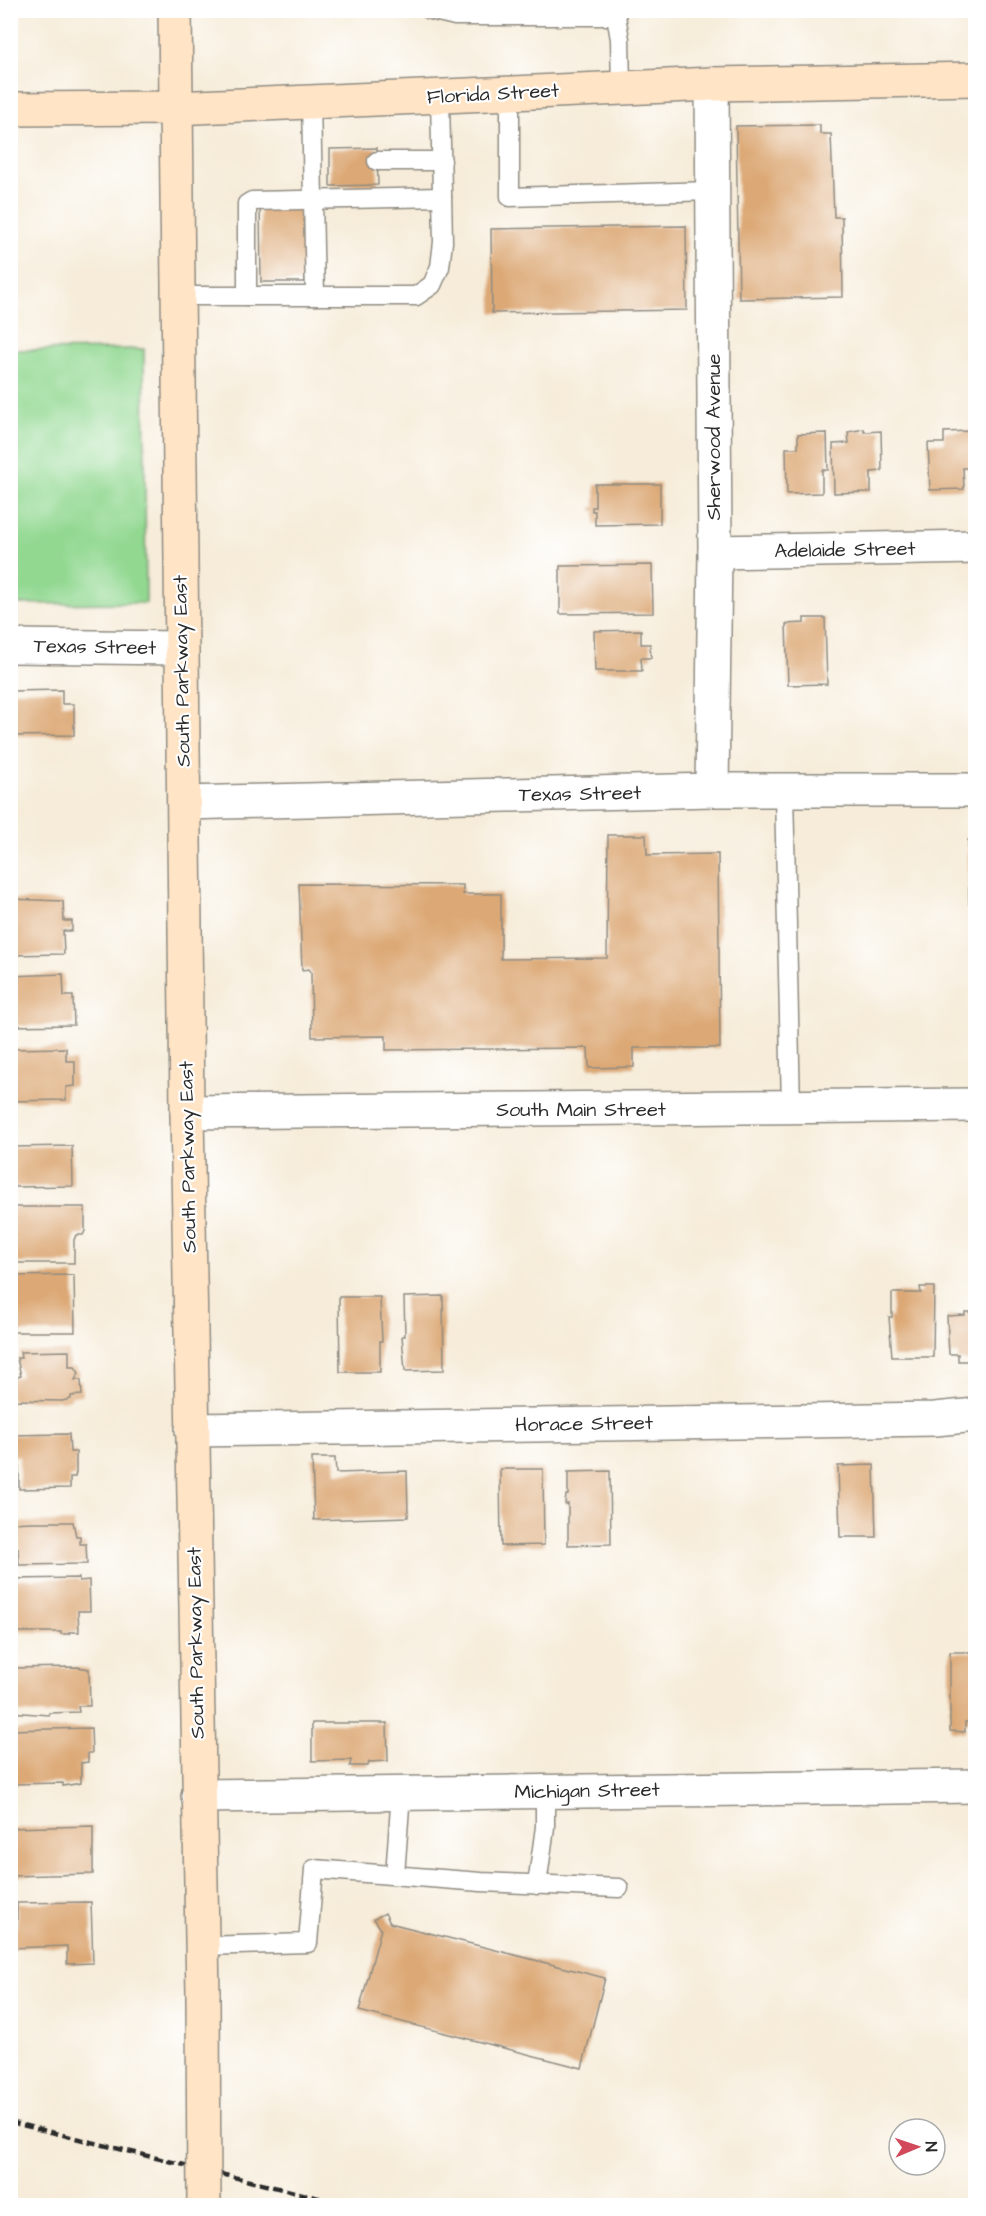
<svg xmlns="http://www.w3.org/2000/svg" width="986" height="2216" font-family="'Architects Daughter',sans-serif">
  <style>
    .green { fill: #92d891; stroke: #5e825e; stroke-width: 1.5 }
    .building { fill: #dca875 }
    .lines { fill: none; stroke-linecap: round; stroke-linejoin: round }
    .service-casing { stroke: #908c82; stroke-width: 21 }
    .minor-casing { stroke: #908c82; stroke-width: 36 }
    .secondary-casing { stroke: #908c82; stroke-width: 36 }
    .service { stroke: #fff; stroke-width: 18 }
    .minor { stroke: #fff; stroke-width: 33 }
    .secondary { stroke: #ffe4c6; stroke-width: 33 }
    .rail { stroke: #2b2b2b; stroke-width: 4.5; stroke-dasharray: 9 4.5; stroke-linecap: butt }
    .secondary-bridge-casing { stroke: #908c82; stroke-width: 36; stroke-linecap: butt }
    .secondary-bridge { stroke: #ffe4c6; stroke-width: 33 }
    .labels { text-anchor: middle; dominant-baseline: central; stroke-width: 4.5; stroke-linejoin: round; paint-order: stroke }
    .street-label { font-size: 20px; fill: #2b2b2b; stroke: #fff }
  </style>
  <rect width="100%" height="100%" fill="#fff"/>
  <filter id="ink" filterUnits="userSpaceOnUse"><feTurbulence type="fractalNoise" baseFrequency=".0167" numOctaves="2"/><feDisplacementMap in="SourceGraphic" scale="12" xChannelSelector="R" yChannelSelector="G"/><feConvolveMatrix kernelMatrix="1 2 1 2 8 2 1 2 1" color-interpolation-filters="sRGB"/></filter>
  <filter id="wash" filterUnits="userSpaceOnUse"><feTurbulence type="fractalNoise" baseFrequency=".008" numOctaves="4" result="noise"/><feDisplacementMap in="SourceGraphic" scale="24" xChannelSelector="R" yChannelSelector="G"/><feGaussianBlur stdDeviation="1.35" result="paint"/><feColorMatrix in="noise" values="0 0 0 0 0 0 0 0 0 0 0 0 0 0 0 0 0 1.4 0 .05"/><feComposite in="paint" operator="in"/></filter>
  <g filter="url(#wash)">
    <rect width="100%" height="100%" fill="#f6ecd9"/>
    <polygon class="green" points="144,349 146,603 11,604 11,350"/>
    <g id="blocks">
      <g class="building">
        <polygon points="820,125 820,134 831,134 834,217 842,217 843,297 739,299 736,126"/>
        <polygon points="377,148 378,185 330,186 330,149"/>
        <polygon points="260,205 305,205 305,282 261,282"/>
        <polygon points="686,226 687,310 492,313 491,229"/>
        <polygon points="864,429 864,432 881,431 882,471 871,472 871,492 834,493 833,444 849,443 848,432"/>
        <polygon points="971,431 975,468 963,468 964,489 930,490 928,443 944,443 944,432"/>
        <polygon points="827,433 828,470 822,470 822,493 787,494 786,448 798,448 798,434"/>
        <polygon points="595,484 660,484 660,524 595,525 595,511 592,511 592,507 595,507"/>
        <polygon points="652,565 653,613 560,614 560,566"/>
        <polygon points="804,618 825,618 827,684 788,685 786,624 804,623"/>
        <polygon points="641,630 641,644 650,644 651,658 641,658 642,671 595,671 594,631"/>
        <polygon points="62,690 62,704 74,704 74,735 10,736 10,691"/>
        <polygon points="608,835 646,835 647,855 718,854 720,1048 634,1048 634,1067 589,1068 588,1048 386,1050 386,1036 312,1037 311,972 309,969 302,970 299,884 463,885 463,894 501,894 501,959 607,958"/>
        <polygon points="968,840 976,840 976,904 969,904"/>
        <polygon points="10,899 63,901 64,921 72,921 72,931 63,931 64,954 10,955"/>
        <polygon points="63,974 64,996 73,996 74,1025 10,1026 10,976"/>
        <polygon points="66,1048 66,1061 75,1061 75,1086 66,1087 66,1100 10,1101 10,1049"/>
        <polygon points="72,1146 73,1186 12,1187 12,1147"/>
        <polygon points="10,1207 85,1207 85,1231 83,1235 76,1235 74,1240 74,1263 10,1263"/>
        <polygon points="74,1275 75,1332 10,1332 10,1276"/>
        <polygon points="920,1287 934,1287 933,1357 892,1357 889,1317 892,1317 892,1293 921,1293"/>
        <polygon points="443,1296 444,1370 405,1371 402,1336 405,1336 404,1297"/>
        <polygon points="339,1297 380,1297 382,1341 380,1341 380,1372 340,1372"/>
        <polygon points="965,1312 974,1312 976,1315 976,1353 974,1361 958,1361 958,1354 949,1354 947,1316 965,1315"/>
        <polygon points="69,1351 69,1367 75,1367 79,1373 75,1380 81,1380 82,1395 71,1396 71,1399 62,1401 10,1400 10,1379 21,1376 17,1358 21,1358 20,1352"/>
        <polygon points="69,1434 70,1452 76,1452 76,1472 75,1477 70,1477 70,1488 19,1489 19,1456 10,1456 10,1435"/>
        <polygon points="312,1458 335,1458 336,1473 407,1471 408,1517 314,1520"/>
        <polygon points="874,1465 876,1537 840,1537 838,1466"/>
        <polygon points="500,1469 543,1469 544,1545 501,1546"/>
        <polygon points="610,1471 611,1544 568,1545 568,1504 565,1504 566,1495 568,1495 568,1472"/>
        <polygon points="32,1522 73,1522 76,1536 80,1536 80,1544 86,1544 87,1564 19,1565 18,1548 10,1548 10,1523"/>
        <polygon points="79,1578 79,1581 89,1580 90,1611 78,1611 79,1632 69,1632 69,1634 61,1634 61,1632 11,1632 11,1579"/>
        <polygon points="950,1652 976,1652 976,1722 965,1722 965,1732 950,1731"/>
        <polygon points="78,1667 89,1669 90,1706 78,1706 79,1712 49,1713 49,1715 10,1712 10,1668"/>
        <polygon points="312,1723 387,1723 388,1761 369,1762 368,1766 350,1766 351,1760 312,1761"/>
        <polygon points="91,1728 92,1753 88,1753 88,1762 81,1763 81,1783 63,1786 63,1783 10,1784 10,1730"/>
        <polygon points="93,1826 93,1874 10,1876 10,1828"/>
        <polygon points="91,1902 93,1963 67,1964 67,1946 10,1948 10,1926 17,1926 17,1903"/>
        <polygon points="385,1913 390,1923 605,1978 582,2068 359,2011 381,1929 374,1919"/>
      </g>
    </g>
  </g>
  <g filter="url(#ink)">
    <use href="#blocks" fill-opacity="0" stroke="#908c82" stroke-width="1.5"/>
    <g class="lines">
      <defs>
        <g id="service">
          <polyline points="430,10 455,16 616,16 620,39 621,88"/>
          <polyline points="510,93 510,197 712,191"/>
          <polyline points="311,102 315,296"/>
          <polyline points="377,161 442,161"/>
          <polyline points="177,296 416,296 432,285 440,267 443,242 440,97"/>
          <polyline points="247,296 247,204 252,201 442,197"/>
          <polyline points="784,791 791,1107"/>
          <polyline points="395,1875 401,1793"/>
          <polyline points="537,1885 545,1827 545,1792"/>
          <polyline points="202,1946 308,1943 314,1869 481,1882 619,1888"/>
        </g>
        <g id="minor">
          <polyline points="712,84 715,552 712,790"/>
          <polyline points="715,552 976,547"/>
          <polyline points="10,646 180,648"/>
          <polyline points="184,803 712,790 976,790"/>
          <polyline points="187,1112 976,1105"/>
          <polyline points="192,1430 935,1419 976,1415"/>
          <polyline points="198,1796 976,1786"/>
        </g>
        <g id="secondary">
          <polyline points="175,10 187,1112 203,1995"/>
          <polyline points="10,109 175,108 712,84 976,79"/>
        </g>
      </defs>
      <use href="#service" class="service-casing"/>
      <use href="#minor" class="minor-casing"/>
      <use href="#secondary" class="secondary-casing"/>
      <use href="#service" class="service"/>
      <use href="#minor" class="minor"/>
      <use href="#secondary" class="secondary"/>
      <polyline class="rail" points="10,2122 351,2206"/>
      <defs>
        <polyline id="secondary-bridge" points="203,1995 204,2206"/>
      </defs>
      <use href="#secondary-bridge" class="secondary-bridge-casing"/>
      <use href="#secondary-bridge" class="secondary-bridge"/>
    </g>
  </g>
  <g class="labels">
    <g class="street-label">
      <text transform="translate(493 94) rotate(-3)">Florida Street</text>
      <text transform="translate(714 437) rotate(-90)">Sherwood Avenue</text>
      <text transform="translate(845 550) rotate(-1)">Adelaide Street</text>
      <text transform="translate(95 647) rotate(1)">Texas Street</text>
      <text transform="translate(182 671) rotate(-91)">South Parkway East</text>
      <text transform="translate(580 794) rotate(-1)">Texas Street</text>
      <text x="581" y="1110">South Main Street</text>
      <text transform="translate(188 1157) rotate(-91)">South Parkway East</text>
      <text transform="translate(584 1424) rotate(-1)">Horace Street</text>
      <text transform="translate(196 1643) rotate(-91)">South Parkway East</text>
      <text transform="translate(587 1791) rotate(-1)">Michigan Street</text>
    </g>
  </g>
  <rect width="986" height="2216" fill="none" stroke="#fff" stroke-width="36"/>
  <g transform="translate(917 2147) rotate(88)"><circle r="28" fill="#ffffff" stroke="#aaaaaa" stroke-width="1.5"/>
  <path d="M0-4.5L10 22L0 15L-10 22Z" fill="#d1495b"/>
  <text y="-9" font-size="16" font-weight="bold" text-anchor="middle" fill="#2b2b2b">N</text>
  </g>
</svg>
